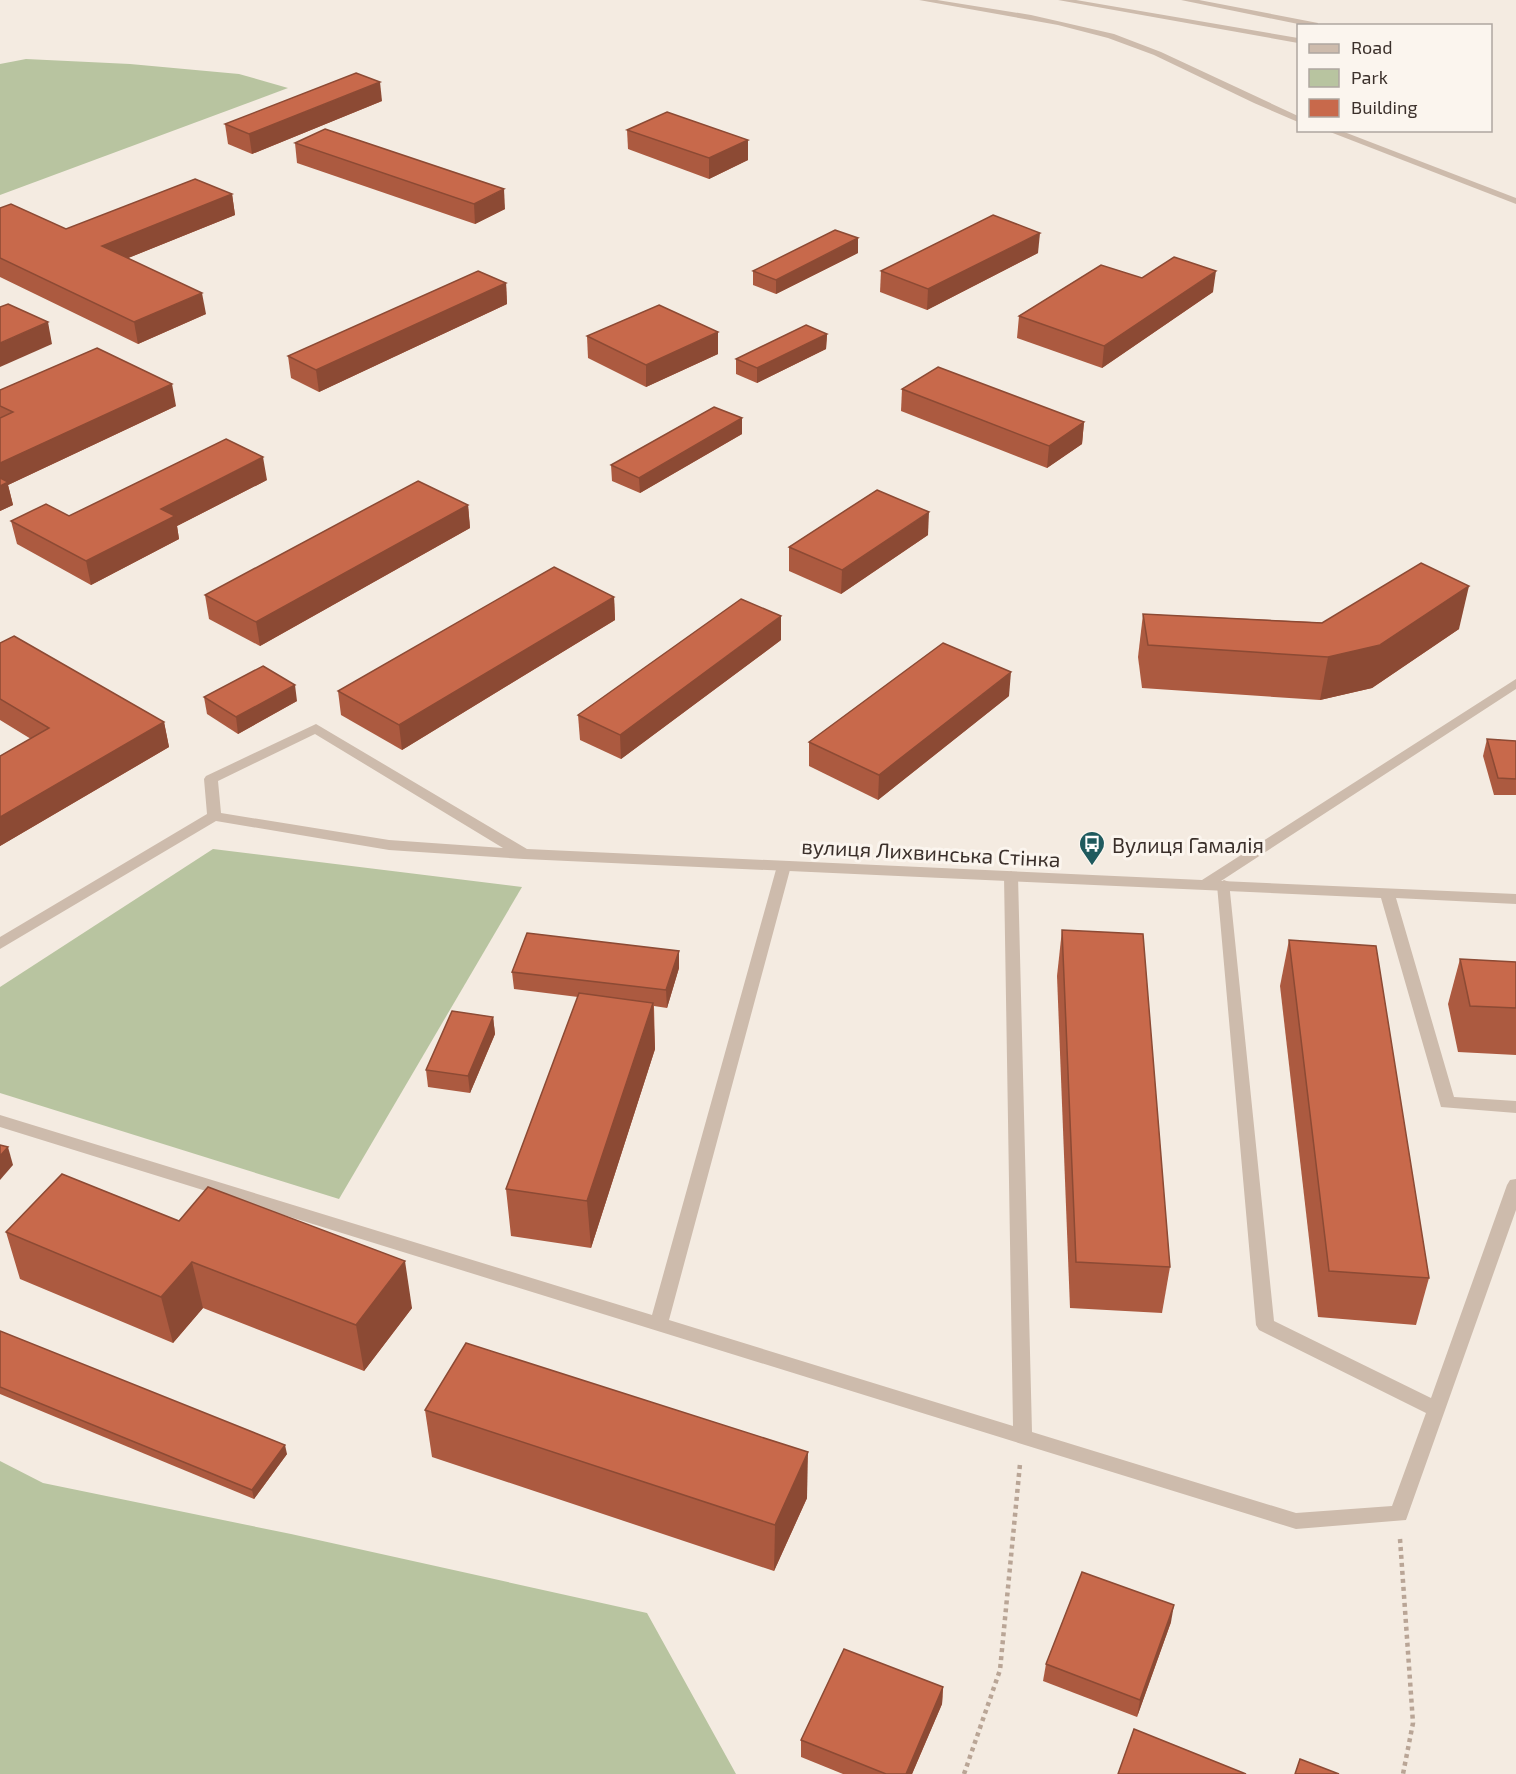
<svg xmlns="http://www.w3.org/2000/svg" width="1516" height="1774" font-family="'Exo 2',sans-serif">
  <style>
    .green { fill: #b8c4a0 }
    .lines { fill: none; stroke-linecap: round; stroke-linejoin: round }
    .path { stroke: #b9a596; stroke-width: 4.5; stroke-dasharray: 4 4; stroke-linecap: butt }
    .lane { fill: #cdbbac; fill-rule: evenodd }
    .street { fill: #cdbbac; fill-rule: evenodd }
    .wall { fill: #ac5a40 }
    .shaded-wall { fill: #8c4a34 }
    .building { fill: #c8694b; stroke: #8c4a34; stroke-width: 1.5 }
    .labels { text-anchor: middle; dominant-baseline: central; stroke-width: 6; stroke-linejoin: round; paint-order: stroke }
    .poi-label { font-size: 21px; fill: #3b302b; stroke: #fbf5ee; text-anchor: start }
    .street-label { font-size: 21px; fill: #3b302b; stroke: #fbf5ee }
  </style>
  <rect width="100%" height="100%" fill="#f4ebe1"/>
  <g class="green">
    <polygon points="26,59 130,64 239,74 288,88 0,195 0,64"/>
    <polygon points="213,849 522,887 339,1199 0,1093 0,987"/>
    <polygon points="0,1461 43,1483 291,1534 647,1613 736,1774 0,1774"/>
  </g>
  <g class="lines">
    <g class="path">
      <polyline points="1400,1539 1413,1723 1403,1774"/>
      <polyline points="964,1774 1000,1670 1020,1464"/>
    </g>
    <g class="lane">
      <polygon points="1058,0 1076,0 1298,38 1298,43"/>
      <polygon points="1181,0 1199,0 1318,23 1317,26 1308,26"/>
      <polygon points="784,861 791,866 669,1320 1013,1426 1004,876 1011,871 1018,876 1032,1432 1296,1513 1392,1506 1426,1413 1259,1330 1256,1325 1217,885 1224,880 1229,882 1274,1321 1431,1398 1507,1185 1510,1180 1516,1179 1516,1210 1406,1520 1296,1529 0,1127 0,1115 652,1315 777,866"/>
    </g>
    <g class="street">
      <polygon points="919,0 937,0 1031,15 1114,34 1161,52 1298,116 1298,122 1254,103 1154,55 1108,38 1058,25"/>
      <polygon points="1325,130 1339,130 1516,198 1516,204"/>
      <path d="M1516 679V689L1221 881 1516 894V904L1396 898 1454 1097 1516 1101V1113L1441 1107 1381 898 524 859 389 850 216 821 0 949V937L207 814 204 779 206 776 316 724 527 849 1202 880ZM315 734 503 848 389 840 221 813 218 781Z"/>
    </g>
  </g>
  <g class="wall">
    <polygon points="382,101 252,154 228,144 225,124"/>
    <polygon points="627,130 748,140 748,160 709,179 628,149"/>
    <polygon points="295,143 505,209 475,224 297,163"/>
    <polygon points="232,194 235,215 128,258 206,314 138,344 0,277 0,208 66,229"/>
    <polygon points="858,253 776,294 753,285 753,271"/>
    <polygon points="1038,253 927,310 880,292 881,271"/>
    <polygon points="1142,278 1213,292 1102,368 1017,338 1019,316"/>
    <polygon points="506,283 507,304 319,392 291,378 288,356"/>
    <polygon points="827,334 826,349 757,383 736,374 736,359"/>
    <polygon points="587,336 718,354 646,387 588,358"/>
    <polygon points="902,389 1084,422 1082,444 1047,468 901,411"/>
    <polygon points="0,390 176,406 8,485 13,505 0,511"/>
    <polygon points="742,418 742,434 640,493 612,481 611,465"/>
    <polygon points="267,480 177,526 179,539 91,585 17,544 11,521 69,516"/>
    <polygon points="468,505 470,528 260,646 209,619 205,595"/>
    <polygon points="928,535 841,594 789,571 789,547"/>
    <polygon points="614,597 615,620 402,750 341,715 338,691"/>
    <polygon points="1143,614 1459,629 1372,688 1320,700 1142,688 1138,657"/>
    <polygon points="781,640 621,759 580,740 578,715"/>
    <polygon points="0,643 164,722 169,747 0,846 0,756 31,739 0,720"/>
    <polygon points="1009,696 878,800 809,766 809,742"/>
    <polygon points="204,697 297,701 238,734 207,714"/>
    <polygon points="1487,739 1516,741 1516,795 1494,795 1483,756"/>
    <polygon points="1062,930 1170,1267 1162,1313 1070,1308 1057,976"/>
    <polygon points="1289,940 1429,1278 1416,1325 1318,1317 1280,986"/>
    <polygon points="679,951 679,968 667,1008 654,1006 655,1049 591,1248 511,1236 506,1189 578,997 514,989 512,972"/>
    <polygon points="1460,959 1516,962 1516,1055 1458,1052 1448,1004"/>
    <polygon points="493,1017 495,1034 470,1093 428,1087 426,1070"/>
    <polygon points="179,1221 412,1308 364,1371 203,1308 173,1343 20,1279 6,1232"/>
    <polygon points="0,1331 287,1454 254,1499 0,1394"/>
    <polygon points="425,1410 807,1498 774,1571 432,1457"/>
    <polygon points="1171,1622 1137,1717 1043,1681 1046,1664"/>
    <polygon points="943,1687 942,1704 912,1774 843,1774 801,1757 801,1740"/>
  </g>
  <g class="shaded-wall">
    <polygon points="380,82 382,101 252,154 249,134"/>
    <polygon points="748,140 748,160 709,179 709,158"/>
    <polygon points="504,189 505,209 475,224 474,204"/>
    <polygon points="232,194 235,215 106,267 102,246"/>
    <polygon points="1040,233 1038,253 927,310 928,289"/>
    <polygon points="858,238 858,253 776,294 776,280"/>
    <polygon points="1216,271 1213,292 1102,368 1104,346"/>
    <polygon points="506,283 507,304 319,392 316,370"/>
    <polygon points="202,293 206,314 138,344 134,322"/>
    <polygon points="48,322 52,344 0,367 0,343"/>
    <polygon points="718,332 718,354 646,387 646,365"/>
    <polygon points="827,334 826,349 757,383 757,368"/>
    <polygon points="172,384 176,406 8,485 13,505 0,511 0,463"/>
    <polygon points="742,418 742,434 640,493 639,478"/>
    <polygon points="1084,422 1082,444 1047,468 1049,446"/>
    <polygon points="263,457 267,480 177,526 179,539 91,585 86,561 161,509"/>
    <polygon points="468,505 470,528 260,646 256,622"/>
    <polygon points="929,512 928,535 841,594 842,570"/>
    <polygon points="1469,586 1459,629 1372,688 1320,700 1328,657"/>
    <polygon points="614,597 615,620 402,750 399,725"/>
    <polygon points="781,616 781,640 621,759 620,735"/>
    <polygon points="1011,672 1009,696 878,800 879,775"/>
    <polygon points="295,685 297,701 238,734 236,717"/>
    <polygon points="164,722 169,747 0,846 0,817"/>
    <polygon points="679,951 679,968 667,1008 666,990"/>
    <polygon points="653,1003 655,1049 591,1248 587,1201"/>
    <polygon points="493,1017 495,1034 470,1093 468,1076"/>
    <polygon points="8,1147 13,1165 0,1180 0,1156"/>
    <polygon points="405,1261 412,1308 364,1371 356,1325"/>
    <polygon points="192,1262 203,1308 173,1343 161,1297"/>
    <polygon points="285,1445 287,1454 254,1499 252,1490"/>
    <polygon points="808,1452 807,1498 774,1571 775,1525"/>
    <polygon points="1174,1605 1171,1622 1137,1717 1140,1700"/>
    <polygon points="943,1687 942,1704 912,1774 906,1774"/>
  </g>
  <g class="building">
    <polygon points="356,73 380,82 249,134 225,124"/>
    <polygon points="667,112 748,140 709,158 627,130"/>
    <polygon points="325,129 504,189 474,204 295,143"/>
    <polygon points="195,179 232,194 102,246 202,293 134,322 0,258 0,208 11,204 66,229"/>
    <polygon points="993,215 1040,233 928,289 881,271"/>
    <polygon points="835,230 858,238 776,280 753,271"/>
    <polygon points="1174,257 1216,271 1104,346 1019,316 1101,265 1142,278"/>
    <polygon points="478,271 506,283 316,370 288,356"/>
    <polygon points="8,304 48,322 0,343 0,307"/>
    <polygon points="659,305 718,332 646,365 587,336"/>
    <polygon points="806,325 827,334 757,368 736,359"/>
    <polygon points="97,348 172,384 0,463 0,418 13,412 0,406 0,390"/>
    <polygon points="938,367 1084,422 1049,446 902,389"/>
    <polygon points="714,407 742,418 639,478 611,465"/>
    <polygon points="226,439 263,457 161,509 175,516 86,561 11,521 46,504 69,516"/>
    <polygon points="0,478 8,482 0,486"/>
    <polygon points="418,481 468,505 256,622 205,595"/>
    <polygon points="877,490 929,512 842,570 789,547"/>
    <polygon points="1421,563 1469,586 1380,645 1328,657 1148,645 1143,614 1322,623"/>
    <polygon points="554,567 614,597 399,725 338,691"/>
    <polygon points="741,599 781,616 620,735 578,715"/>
    <polygon points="14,636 164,722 0,817 0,756 49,728 0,699 0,643"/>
    <polygon points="943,643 1011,672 879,775 809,742"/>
    <polygon points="263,666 295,685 236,717 204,697"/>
    <polygon points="1487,739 1516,741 1516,779 1498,778"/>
    <polygon points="1062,930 1143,934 1170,1267 1076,1262"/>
    <polygon points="527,933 679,951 666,990 512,972"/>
    <polygon points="1289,940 1376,946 1429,1278 1329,1271"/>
    <polygon points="1460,959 1516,962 1516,1008 1470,1006"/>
    <polygon points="579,993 653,1003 587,1201 506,1189"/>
    <polygon points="452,1011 493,1017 468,1076 426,1070"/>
    <polygon points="0,1145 8,1147 0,1156"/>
    <polygon points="62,1174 179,1221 208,1187 405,1261 356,1325 192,1262 161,1297 6,1232"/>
    <polygon points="0,1331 285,1445 252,1490 0,1387"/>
    <polygon points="466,1343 808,1452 775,1525 425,1410"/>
    <polygon points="1082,1572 1174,1605 1140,1700 1046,1664"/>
    <polygon points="844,1649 943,1687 906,1774 886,1774 801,1740"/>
    <polygon points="1134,1729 1246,1774 1118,1774"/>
    <polygon points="1300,1759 1339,1774 1295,1774"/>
  </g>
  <defs>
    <symbol id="bus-pin" viewBox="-11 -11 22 30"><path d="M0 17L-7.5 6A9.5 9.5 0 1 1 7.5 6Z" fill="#1f5a5e" stroke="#fbf5ee"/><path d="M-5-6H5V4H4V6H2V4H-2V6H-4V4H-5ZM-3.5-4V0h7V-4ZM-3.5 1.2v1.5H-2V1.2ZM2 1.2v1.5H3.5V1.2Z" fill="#fff"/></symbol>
  </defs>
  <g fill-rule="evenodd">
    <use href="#bus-pin" x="1077" y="829" width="30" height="40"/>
  </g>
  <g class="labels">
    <g class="poi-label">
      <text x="1112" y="844">Вулиця Гамалія</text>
    </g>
    <g class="street-label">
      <text transform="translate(931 852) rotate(3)">вулиця Лихвинська Стінка</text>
    </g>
  </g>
  <rect x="1297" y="24" width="195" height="108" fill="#fbf5ee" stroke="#aea6a0" stroke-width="1.5"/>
  <rect x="1309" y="44" width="30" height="9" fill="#cdbbac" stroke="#aea6a0" stroke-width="1.5"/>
  <text x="1351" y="54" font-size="18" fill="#3b302b">Road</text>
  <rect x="1309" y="69" width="30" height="18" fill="#b8c4a0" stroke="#aea6a0" stroke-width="1.5"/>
  <text x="1351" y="84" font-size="18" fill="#3b302b">Park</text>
  <rect x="1309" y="99" width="30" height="18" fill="#c8694b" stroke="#aea6a0" stroke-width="1.5"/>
  <text x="1351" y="114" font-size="18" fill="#3b302b">Building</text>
</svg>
